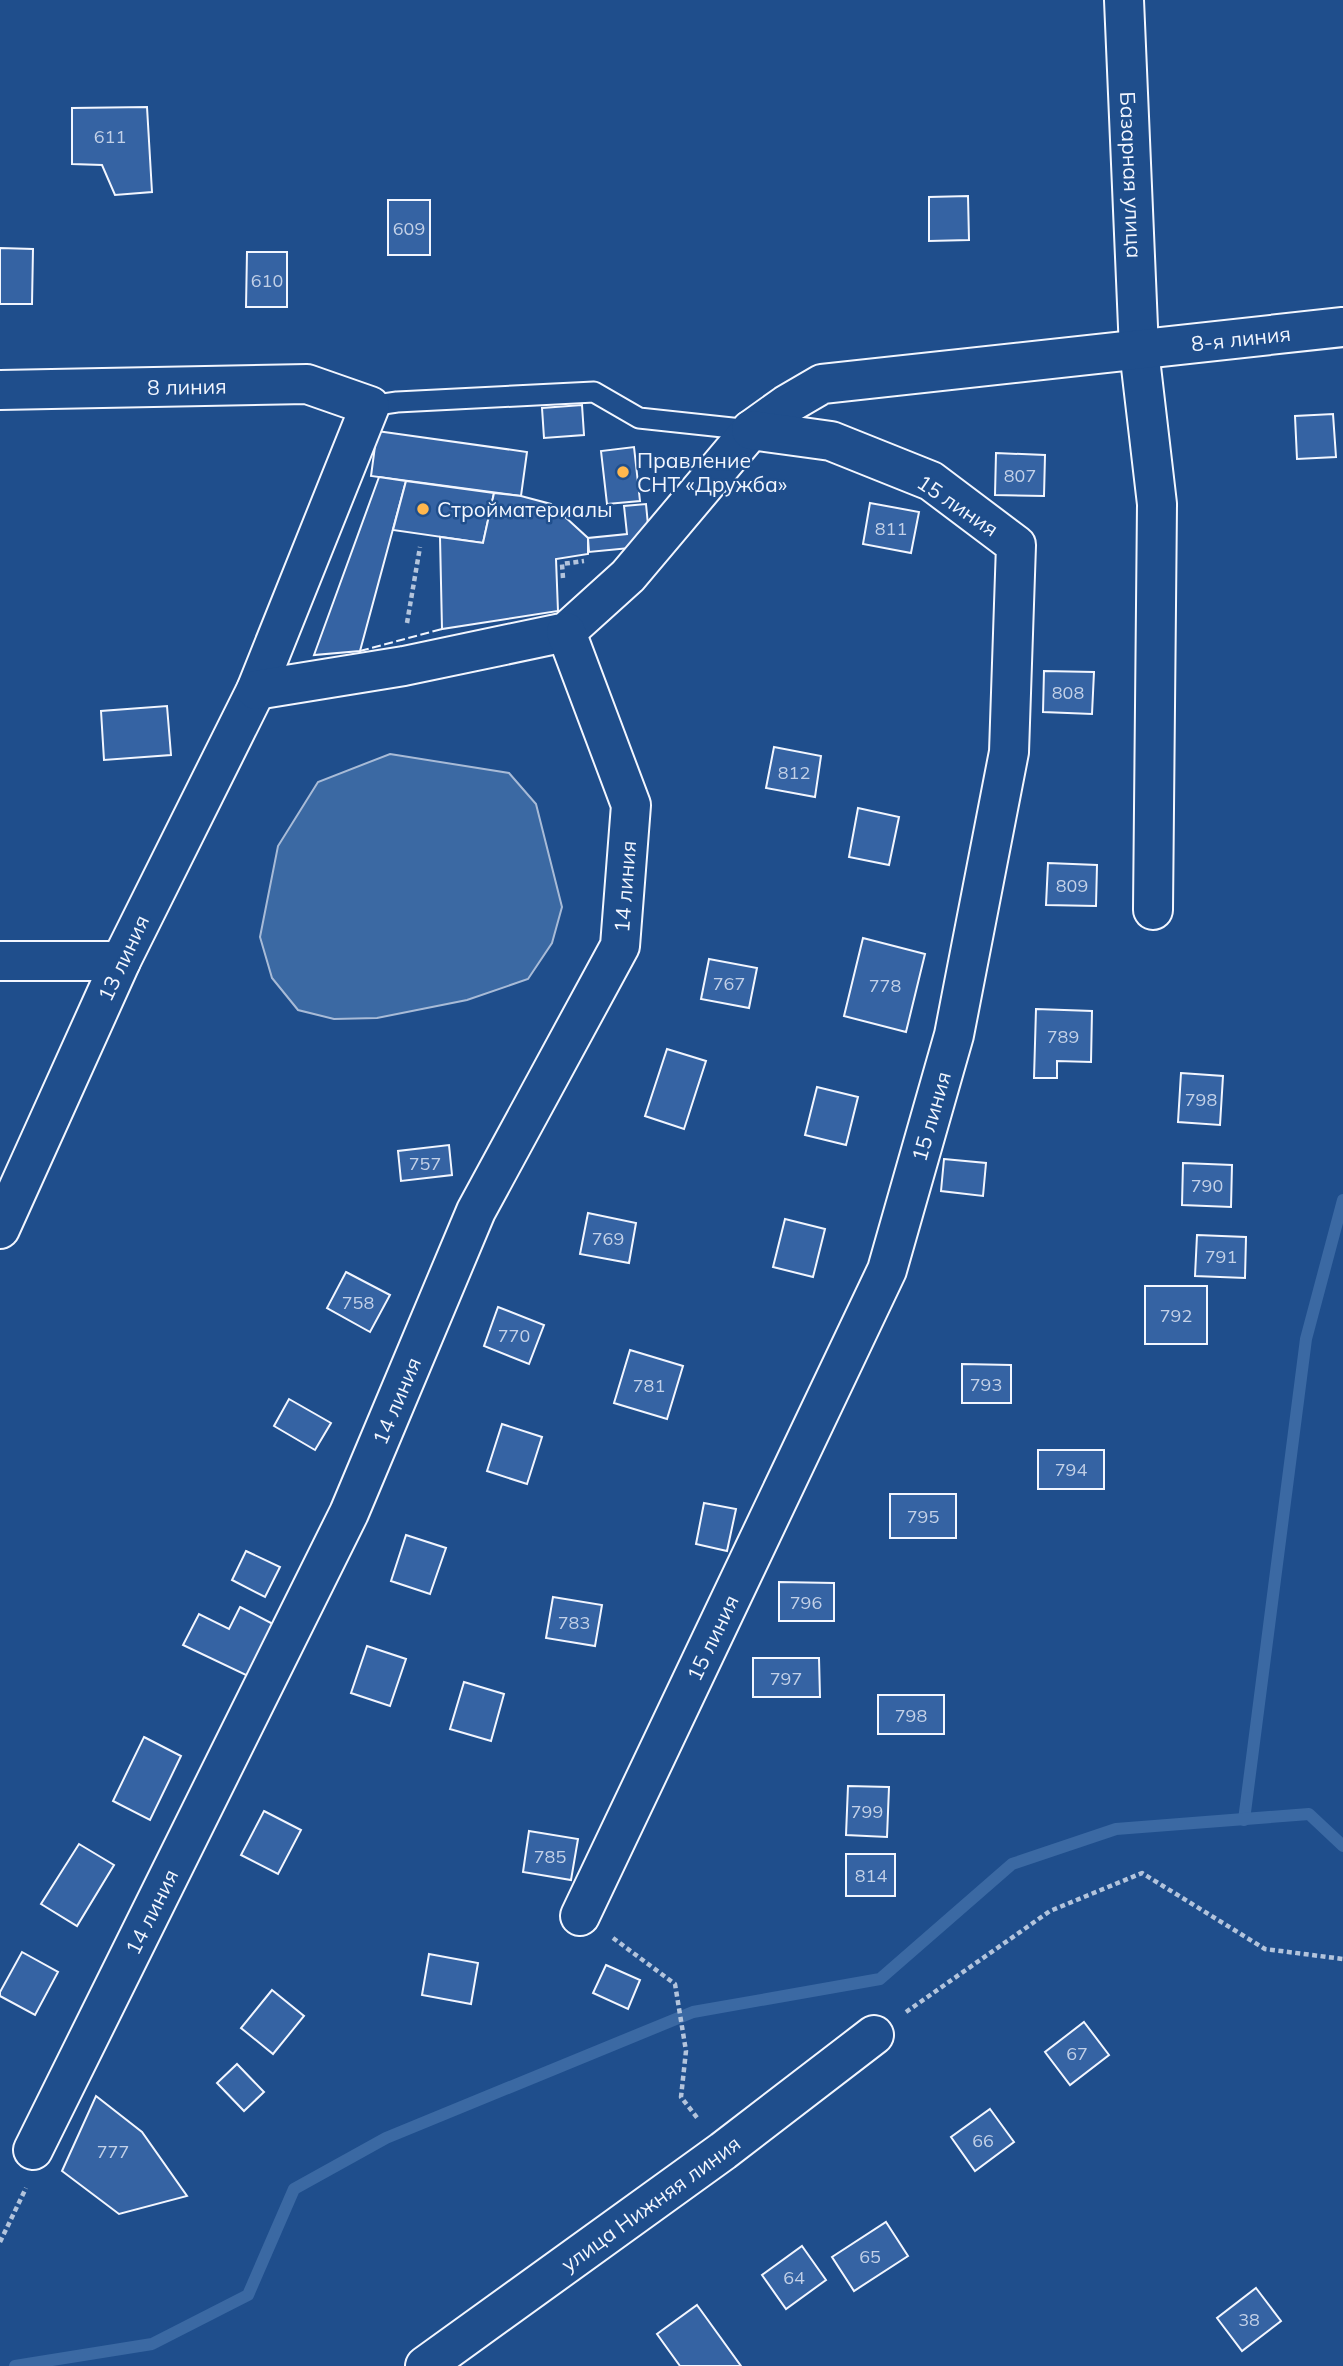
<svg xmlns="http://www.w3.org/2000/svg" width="1343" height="2366" font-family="Mulish,sans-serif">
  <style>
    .water { fill: #3b69a3; stroke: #a8bbd7; stroke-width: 2 }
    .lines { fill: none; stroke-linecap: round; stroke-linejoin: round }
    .stream { stroke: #3b69a3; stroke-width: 12 }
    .building { fill: #3563a3; stroke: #f2f6ff; stroke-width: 2 }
    .service-casing { stroke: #f2f6ff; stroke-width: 23 }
    .minor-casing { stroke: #f2f6ff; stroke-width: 42 }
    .path { stroke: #b3c4dc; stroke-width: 4.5; stroke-dasharray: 5 3.5; stroke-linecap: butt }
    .service { stroke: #1f4e8c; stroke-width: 19 }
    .minor { stroke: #1f4e8c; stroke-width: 38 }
    .fence { stroke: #f2f6ff; stroke-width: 2; stroke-dasharray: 9 3.5; stroke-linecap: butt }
    .poi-dot { fill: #ffb74d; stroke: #1f4e8c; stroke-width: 2.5 }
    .labels { text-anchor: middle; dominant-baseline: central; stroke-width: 5; stroke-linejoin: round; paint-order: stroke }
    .number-label { font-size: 18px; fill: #c3d1e8 }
    .street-label { font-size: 21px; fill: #f2f6ff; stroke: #1f4e8c }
    .poi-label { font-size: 21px; fill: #f2f6ff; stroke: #1f4e8c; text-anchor: start }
  </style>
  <rect width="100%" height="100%" fill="#1f4e8c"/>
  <polygon class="water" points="390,754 509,773 536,804 562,907 552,943 528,979 467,1000 377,1018 334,1019 298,1010 272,978 260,937 278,846 318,782"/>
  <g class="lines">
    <g class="stream">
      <polyline points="1244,1820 1306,1339 1343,1200"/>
      <polyline points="15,2366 152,2344 248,2295 294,2189 386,2138 693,2012 880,1979 1012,1864 1116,1829 1309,1814 1343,1846"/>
    </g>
  </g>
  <g class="building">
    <polygon points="147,107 152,192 115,195 102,165 72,164 72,108"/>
    <polygon points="968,196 969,240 929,241 929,197"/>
    <rect x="388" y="200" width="42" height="55"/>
    <polygon points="0,248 33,249 32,304 0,304"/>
    <polygon points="247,252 287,252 287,307 246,307"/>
    <polygon points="582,405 584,435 544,438 542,408"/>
    <polygon points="1333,414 1336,457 1297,459 1295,416"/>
    <polygon points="377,431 527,452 521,496 371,476"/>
    <polygon points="634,447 640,501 607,504 601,451"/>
    <polygon points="996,453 1045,455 1044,496 995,495"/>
    <polygon points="379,477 406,481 360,651 314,655"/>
    <polygon points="406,481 494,493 483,543 393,530"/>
    <polygon points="494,493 521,496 551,504 588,538 588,554 556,559 558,611 442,629 440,537 483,543"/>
    <polygon points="870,503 919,512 911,553 863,544"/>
    <polygon points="646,504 650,546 589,552 588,538 627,534 624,506"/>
    <polygon points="1044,671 1094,672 1092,714 1043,712"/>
    <polygon points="167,706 171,755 104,760 101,711"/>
    <polygon points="774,747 821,756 815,797 766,788"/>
    <polygon points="858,808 899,817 889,865 849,857"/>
    <polygon points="1048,863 1097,865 1096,906 1046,905"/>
    <polygon points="863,938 925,954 906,1032 844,1016"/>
    <polygon points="709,959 757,968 749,1008 701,999"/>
    <polygon points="1036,1009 1092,1011 1091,1062 1057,1061 1057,1078 1034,1078"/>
    <polygon points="667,1049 706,1061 684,1129 645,1116"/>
    <polygon points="1181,1073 1223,1076 1220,1125 1178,1122"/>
    <polygon points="817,1087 858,1097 846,1145 805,1135"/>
    <polygon points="449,1145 452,1175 401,1181 398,1151"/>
    <polygon points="944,1159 986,1163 983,1196 941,1191"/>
    <polygon points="1183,1163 1232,1165 1231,1207 1182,1205"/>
    <polygon points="588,1213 636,1223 629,1263 580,1254"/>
    <polygon points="785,1219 825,1229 813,1277 773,1267"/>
    <polygon points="1197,1235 1246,1237 1245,1278 1195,1276"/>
    <polygon points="346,1272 390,1295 370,1332 327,1308"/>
    <rect x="1145" y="1286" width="62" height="58"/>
    <polygon points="498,1307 544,1325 529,1364 484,1346"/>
    <polygon points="630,1350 683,1366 667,1419 614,1403"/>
    <polygon points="962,1364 1011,1365 1011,1403 962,1403"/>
    <polygon points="289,1399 331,1423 315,1450 274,1426"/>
    <polygon points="502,1424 542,1437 527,1484 487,1471"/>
    <rect x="1038" y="1450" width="66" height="39"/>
    <rect x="890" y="1494" width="66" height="44"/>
    <polygon points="704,1503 736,1509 727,1551 696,1544"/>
    <polygon points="406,1535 446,1548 430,1594 391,1581"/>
    <polygon points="246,1551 280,1567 265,1597 232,1580"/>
    <polygon points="779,1582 834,1583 834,1621 779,1621"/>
    <polygon points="553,1597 602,1605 595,1646 546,1638"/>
    <polygon points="240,1607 273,1624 248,1676 183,1645 199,1614 229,1629"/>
    <polygon points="367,1646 406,1659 390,1706 351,1693"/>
    <polygon points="753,1658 819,1658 820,1697 753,1697"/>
    <polygon points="464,1682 504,1694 491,1741 450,1729"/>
    <rect x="878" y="1695" width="66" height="39"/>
    <polygon points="144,1737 181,1756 150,1820 113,1801"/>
    <polygon points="848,1786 889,1787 887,1837 846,1835"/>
    <polygon points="264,1811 301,1830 278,1874 241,1855"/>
    <polygon points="529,1831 578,1839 571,1880 523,1872"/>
    <polygon points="79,1844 114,1865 77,1926 41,1904"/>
    <rect x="846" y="1854" width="49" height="42"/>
    <polygon points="22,1952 58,1972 35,2015 0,1996 0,1992"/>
    <polygon points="429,1954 478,1963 471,2004 422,1995"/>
    <polygon points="606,1965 640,1980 628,2009 593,1993"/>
    <polygon points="272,1990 304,2016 273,2054 241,2028"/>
    <polygon points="1084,2022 1109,2055 1070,2085 1045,2052"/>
    <polygon points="237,2064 264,2092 244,2111 217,2083"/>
    <polygon points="96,2096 142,2132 187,2196 119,2214 62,2171"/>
    <polygon points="990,2109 1014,2142 975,2171 951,2137"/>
    <polygon points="886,2222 908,2256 854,2291 832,2257"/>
    <polygon points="802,2246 826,2280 786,2309 762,2275"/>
    <polygon points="1256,2288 1281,2321 1242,2351 1217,2318"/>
    <polygon points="697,2305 741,2366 680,2366 657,2334"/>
  </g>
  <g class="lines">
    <defs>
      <polyline id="service" points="370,406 397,402 594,392 639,418 751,430"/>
      <g id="minor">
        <path id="s1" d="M1124 0 1139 350 1157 504 1153 910"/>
        <path id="s2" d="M0 390 307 384 370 406 256 690 121 961 0 1229"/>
        <path id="s3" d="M256 690 404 666 566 632 628 576 751 430 786 405 822 384 1343 327"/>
        <polyline points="0,961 121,961"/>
        <path id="s4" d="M580 1916 887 1270 954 1035 1009 752 1016 545 931 481 831 441 751 430"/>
        <path id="s5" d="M33 2150 349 1513 476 1211 620 946 631 805 566 632"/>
        <path id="s6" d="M425 2366 723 2151 874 2035"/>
      </g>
    </defs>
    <use href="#service" class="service-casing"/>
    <use href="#minor" class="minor-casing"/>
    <g class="path">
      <polyline points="563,578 562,564 584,561"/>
      <polyline points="407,623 420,547"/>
      <polyline points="613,1938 675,1984 686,2051 681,2097 698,2119"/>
      <polyline points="906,2012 1050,1911 1142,1873 1265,1949 1343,1959"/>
      <polyline points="0,2242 26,2188"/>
    </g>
    <use href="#service" class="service"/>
    <use href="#minor" class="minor"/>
    <polyline class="fence" points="360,651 442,629"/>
  </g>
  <g class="poi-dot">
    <circle cx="623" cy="472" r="7"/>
    <circle cx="423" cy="509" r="7"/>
  </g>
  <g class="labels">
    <g class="number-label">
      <text x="110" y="136">611</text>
      <text x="409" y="228">609</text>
      <text x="267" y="280">610</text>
      <text x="1020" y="475">807</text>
      <text x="891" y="528">811</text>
      <text x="1068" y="692">808</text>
      <text x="794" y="772">812</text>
      <text x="1072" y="885">809</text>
      <text x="729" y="983">767</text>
      <text x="885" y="985">778</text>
      <text x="1063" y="1036">789</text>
      <text x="1201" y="1099">798</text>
      <text x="425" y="1163">757</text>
      <text x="1207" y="1185">790</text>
      <text x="608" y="1238">769</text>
      <text x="1221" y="1256">791</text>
      <text x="358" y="1302">758</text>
      <text x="1176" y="1315">792</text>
      <text x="514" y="1335">770</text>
      <text x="986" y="1384">793</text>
      <text x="649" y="1385">781</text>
      <text x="1071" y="1469">794</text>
      <text x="923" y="1516">795</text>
      <text x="806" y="1602">796</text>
      <text x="574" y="1622">783</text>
      <text x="786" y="1678">797</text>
      <text x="911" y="1715">798</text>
      <text x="867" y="1811">799</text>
      <text x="550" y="1856">785</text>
      <text x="871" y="1875">814</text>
      <text x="1077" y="2053">67</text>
      <text x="983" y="2140">66</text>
      <text x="113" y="2151">777</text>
      <text x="870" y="2256">65</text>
      <text x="794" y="2277">64</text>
      <text x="1249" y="2319">38</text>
    </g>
    <g class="street-label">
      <text stroke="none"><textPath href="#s1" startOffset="175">Базарная улица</textPath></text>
      <text stroke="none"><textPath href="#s3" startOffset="1096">8-я линия</textPath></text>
      <text stroke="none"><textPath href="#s2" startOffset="187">8 линия</textPath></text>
      <text transform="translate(958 505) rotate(34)">15 линия</text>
      <text stroke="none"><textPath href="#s5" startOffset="1400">14 линия</textPath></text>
      <text transform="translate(123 958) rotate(-65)">13 линия</text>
      <text stroke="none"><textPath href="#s4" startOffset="875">15 линия</textPath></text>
      <text stroke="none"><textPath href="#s5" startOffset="833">14 линия</textPath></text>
      <text stroke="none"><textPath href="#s4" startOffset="308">15 линия</textPath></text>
      <text stroke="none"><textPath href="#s5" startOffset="266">14 линия</textPath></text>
      <text stroke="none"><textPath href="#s6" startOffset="278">улица Нижняя линия</textPath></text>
    </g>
    <g class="poi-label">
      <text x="637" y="460">Правление<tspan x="637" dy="24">СНТ «Дружба»</tspan></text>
      <text x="437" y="509">Стройматериалы</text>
    </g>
  </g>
</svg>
